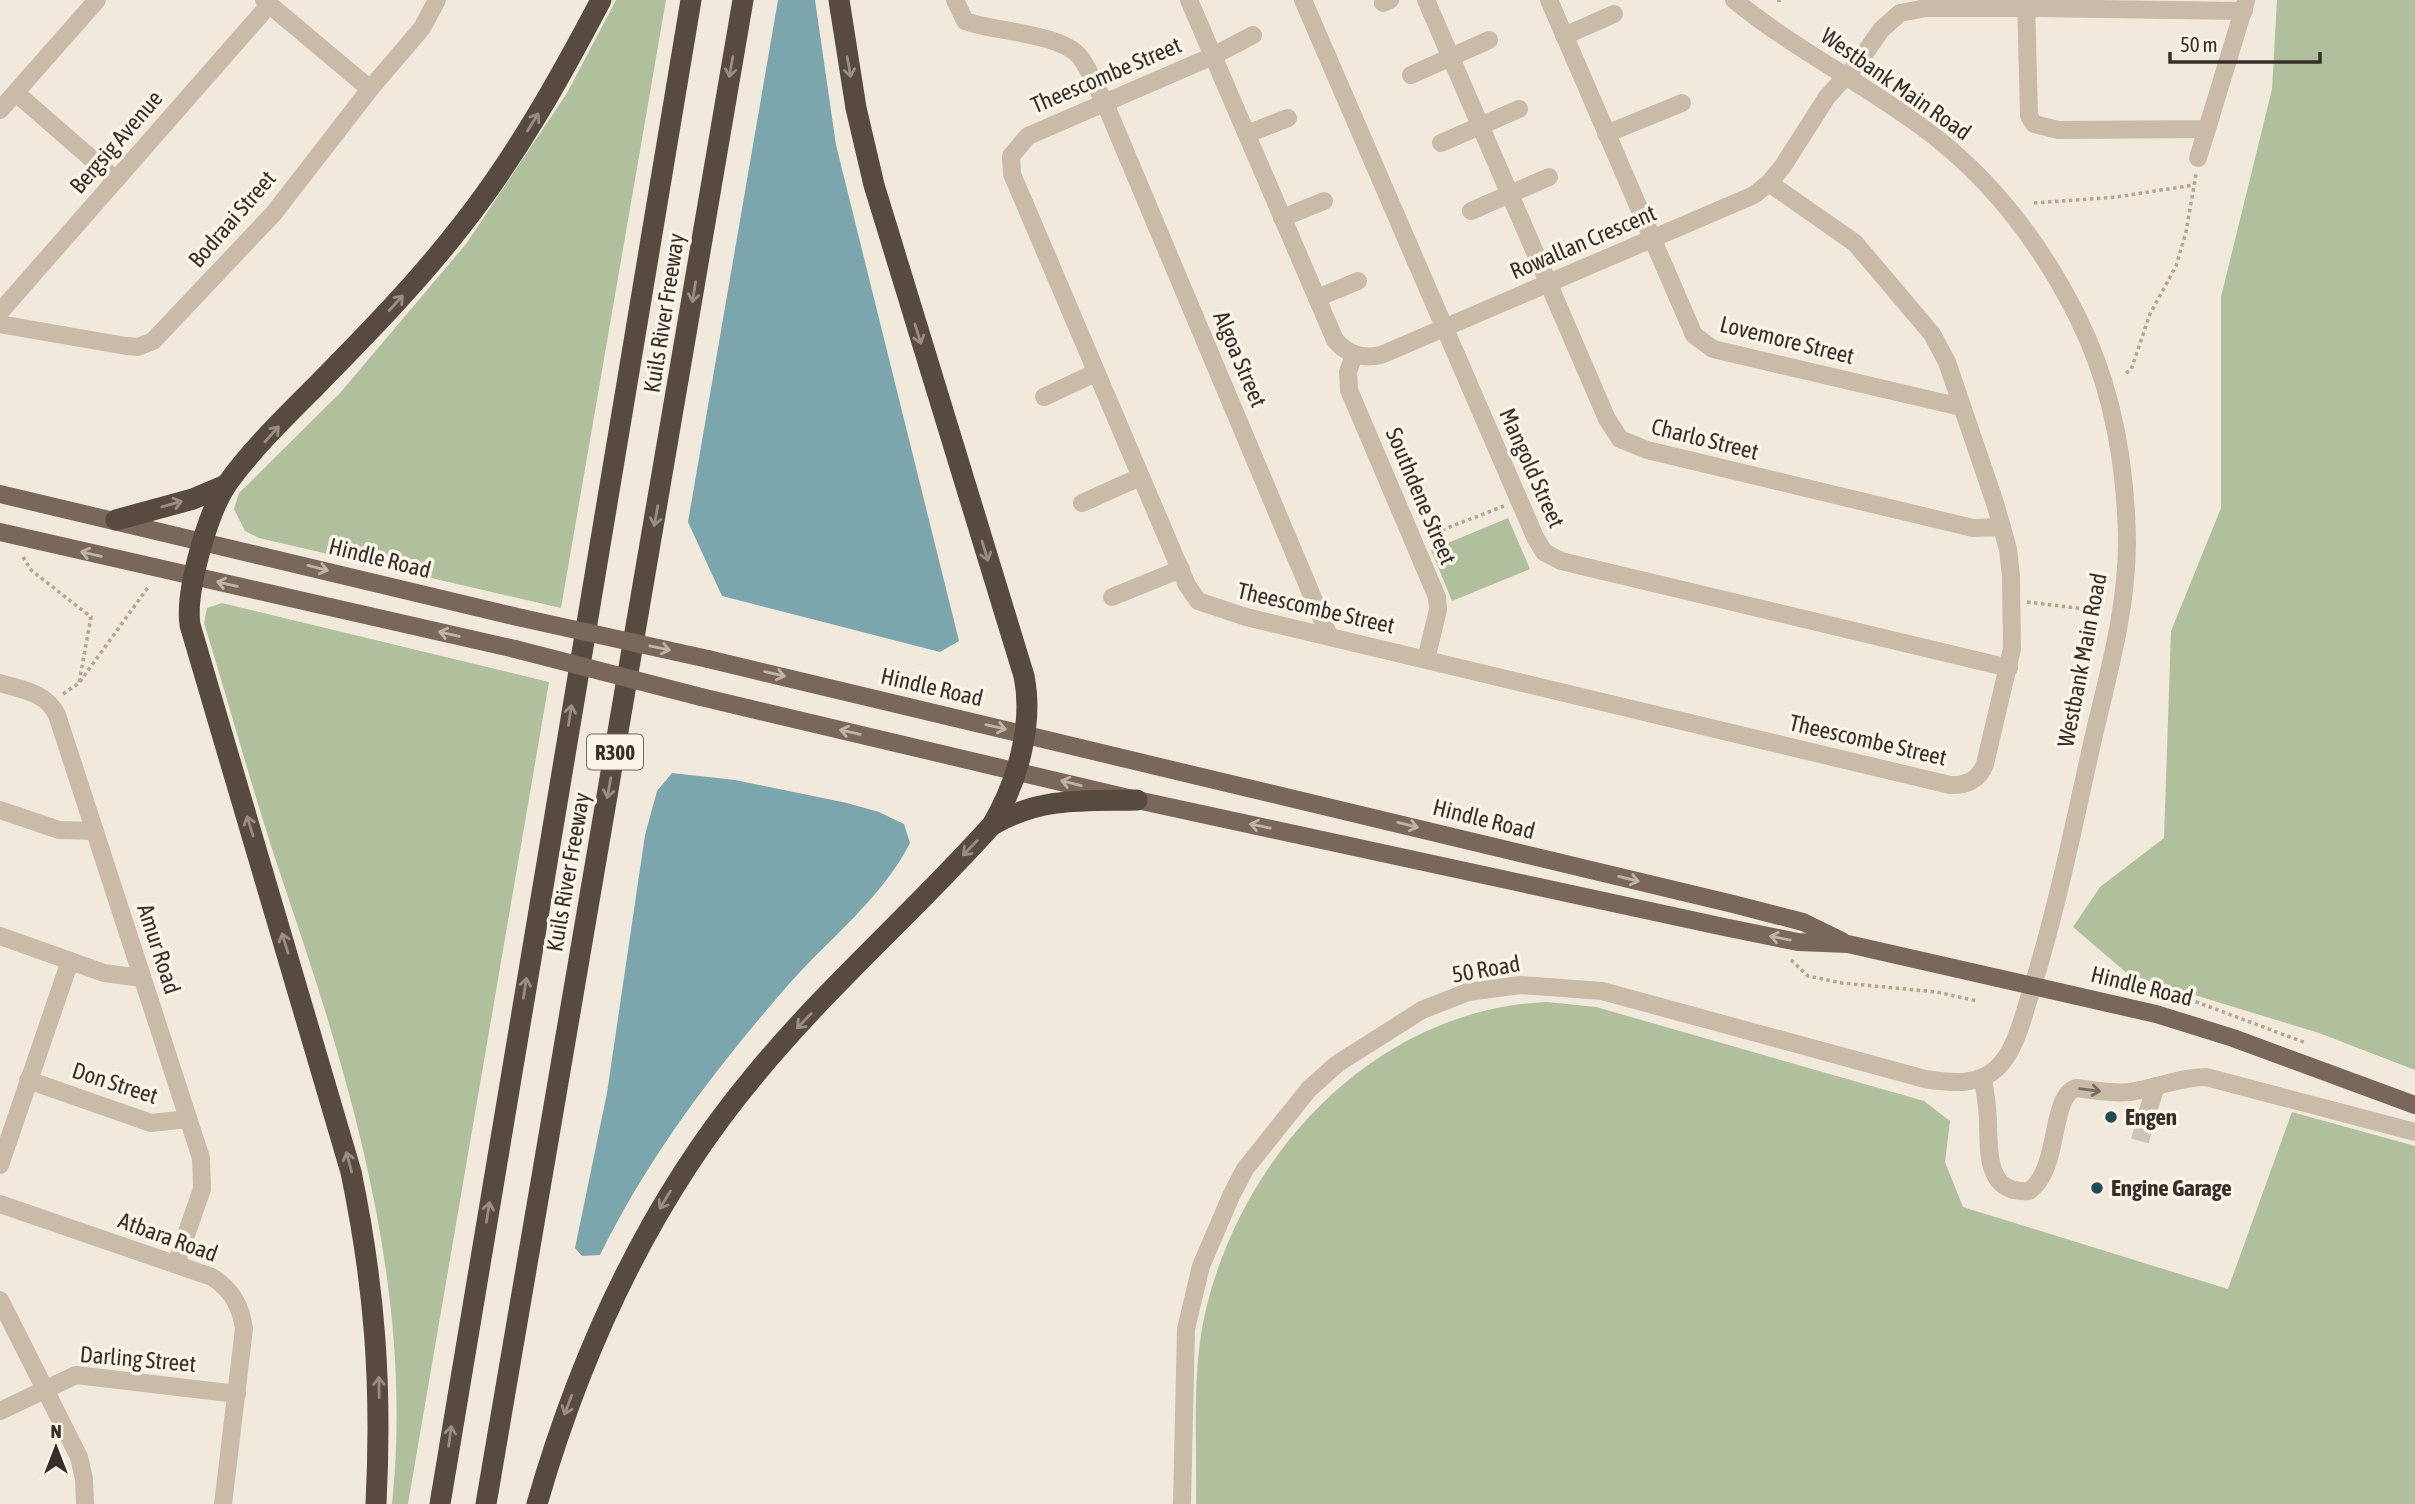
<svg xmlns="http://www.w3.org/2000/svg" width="2415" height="1504" font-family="'Asap Condensed',sans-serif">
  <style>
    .green { fill: #b0c09c }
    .water { fill: #7ba6ae }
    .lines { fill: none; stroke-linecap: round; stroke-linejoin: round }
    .minor-tunnel { stroke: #ccc4b8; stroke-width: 18; stroke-dasharray: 18 9; stroke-linecap: butt }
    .path { stroke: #b5a692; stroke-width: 3.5; stroke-dasharray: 3.5 3.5; stroke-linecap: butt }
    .minor { stroke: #c9bba8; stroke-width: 18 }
    .major { stroke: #78675a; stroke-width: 18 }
    .highway { stroke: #574a3f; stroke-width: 21 }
    .major-bridge { stroke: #78675a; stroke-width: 18 }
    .oneway { stroke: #988e83 }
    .oneway2 { stroke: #bfb4a8 }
    .oneway3 { stroke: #786d62 }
    .poi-dot { fill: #1e4c57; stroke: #f9f3e8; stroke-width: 2.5 }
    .labels { text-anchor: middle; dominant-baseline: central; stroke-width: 7; stroke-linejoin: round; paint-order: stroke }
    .shield { fill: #f9f3e8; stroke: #706962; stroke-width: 2 }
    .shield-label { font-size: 21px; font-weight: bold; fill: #362e28 }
    .street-label { font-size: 23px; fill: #362e28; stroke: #f9f3e8 }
    .poi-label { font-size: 23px; font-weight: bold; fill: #362e28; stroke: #f9f3e8; text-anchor: start }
  </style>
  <rect width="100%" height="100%" fill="#f1eadc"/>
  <g class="green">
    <polygon points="616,0 666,0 561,608 259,538 245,531 234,509 239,493 340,393 466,244 567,93"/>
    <polygon points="2277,0 2415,0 2415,1070 2319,1033 2129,975 2073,927 2100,887 2164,838 2171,631 2221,508 2221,297 2272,89"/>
    <polygon points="1508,518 1530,569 1452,601 1431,550"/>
    <path d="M222 603 549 682 408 1504H392C414 1296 354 1091 288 897 257 807 232 714 204 623L207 608Z"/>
    <path d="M1547 1002 1596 1007 1924 1101 1950 1121 1945 1162 1963 1207 2228 1289 2292 1112 2415 1146V1504H1196C1197 1445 1192 1381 1203 1323 1236 1159 1373 1009 1547 1002Z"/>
  </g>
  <g class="water">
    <polygon points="778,0 815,0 836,145 959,641 940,652 722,596 688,522"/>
    <path d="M672 773 735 780 847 803 879 812 904 824 910 843C882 898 830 938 789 984 715 1069 650 1154 600 1255L582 1256 575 1248 607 1093 645 835 657 791Z"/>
  </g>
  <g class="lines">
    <polyline class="minor-tunnel" points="2140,1141 2146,1117"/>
    <g class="path">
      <polyline points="1779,2 1779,0"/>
      <polyline points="2034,203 2116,197 2194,185"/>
      <polyline points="2126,373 2131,370 2150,314 2176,266 2186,232 2196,174"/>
      <polyline points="1429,535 1504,506"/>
      <polyline points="23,557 31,570 91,617 79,683"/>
      <polyline points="2027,602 2102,611"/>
      <polyline points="63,694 79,683 149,586"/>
      <polyline points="1791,960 1808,976 1842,983 1937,992 1977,1001"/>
      <polyline points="2101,976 2194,1001 2306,1043"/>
    </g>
    <g class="minor">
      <polyline points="264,0 370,89"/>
      <path d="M955 0 965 21C994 32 1061 33 1080 57 1090 70 1096 87 1104 101L1329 636"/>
      <path d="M1189 0 1335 340C1348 355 1363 359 1381 355L1754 195 1769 183 1783 166 1827 97 1858 63 1881 30 1900 13 1926 8H2026L2244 11"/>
      <polyline points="1303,0 1535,537 1544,552 1561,561 2009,668"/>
      <polyline points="1426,0 1607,419 1620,439 1647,450 1973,528 2002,527"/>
      <polyline points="1549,0 1694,335 1713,349 1961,407"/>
      <polyline points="2026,0 2029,116 2034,124 2058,130 2207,129 2246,1"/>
      <polyline points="1383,3 1390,0"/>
      <path d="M1253 35 1213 56 1028 136 1011 156 1012 174 1187 585 1198 601 1246 617 1950 785C1966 786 1979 780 1985 764L2012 649 2011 576 2008 549 1995 503 1947 362 1932 334 1855 243 1769 183"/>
      <polyline points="1564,36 1614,14"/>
      <polyline points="1411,75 1489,40"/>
      <polyline points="16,93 116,180"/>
      <polyline points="0,110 97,0"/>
      <polyline points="1247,134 1288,118"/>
      <polyline points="1606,134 1682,103"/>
      <polyline points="1441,143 1519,109"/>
      <polyline points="2198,158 2207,129"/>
      <polyline points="1471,211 1549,177"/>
      <polyline points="1282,218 1324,201"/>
      <polyline points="1317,298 1358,281"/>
      <polyline points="0,312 269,5"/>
      <polyline points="0,324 126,346 138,347 153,341 274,213 370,89 422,28 437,0"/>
      <polyline points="1354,355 1348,372 1349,390 1437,597 1438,610 1426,659"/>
      <polyline points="1044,397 1095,373"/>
      <polyline points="1082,503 1140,477"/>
      <polyline points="1112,597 1181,569"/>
      <path d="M0 683C22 690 46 692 57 715L201 1158 202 1189 176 1264"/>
      <polyline points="0,810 59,830 95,831"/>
      <polyline points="0,936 104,973 142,978"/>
      <path d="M1983 1078C1985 1093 1988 1108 1988 1123 1989 1153 1986 1194 2029 1191 2061 1169 2049 1097 2076 1088 2094 1090 2112 1094 2130 1092 2157 1088 2179 1077 2206 1077L2415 1132"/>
      <polyline points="28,1080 151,1123 188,1119"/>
      <polyline points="2146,1117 2156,1086"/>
      <polyline points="0,1165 70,961"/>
      <path d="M0 1204 212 1277C232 1290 241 1306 244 1329L223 1504"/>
      <polyline points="0,1300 79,1457 84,1479 85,1504"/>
      <polyline points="0,1411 76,1375 237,1394"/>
      <path d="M1182 1504 1186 1329 1201 1266 1231 1196 1245 1169 1309 1089 1337 1064 1422 1010 1468 992 1520 985 1602 991 1925 1079C1951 1083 1980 1087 2000 1065 2017 1046 2023 1016 2031 992 2057 909 2074 824 2093 739 2108 675 2127 609 2127 542 2126 465 2112 385 2077 316 2040 242 1989 176 1922 127 1861 82 1793 48 1734 0"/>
    </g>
    <g class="major">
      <polyline points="0,494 522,618"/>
      <polyline points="0,532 515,649"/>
      <polyline points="708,659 1733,904 1803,922 1842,941"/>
      <polyline points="701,697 1137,800 1724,927 1798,942 1848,944 2156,1014 2233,1038 2415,1105"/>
    </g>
    <g class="highway">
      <polyline points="116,520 193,499 226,485"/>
      <path d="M994 824C1042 797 1084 801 1137 800"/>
      <path d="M376 1504C382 1385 375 1288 351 1172L190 625C185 591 208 512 227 484 252 449 286 416 316 386 367 334 418 282 462 225 517 155 560 78 601 0"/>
      <polyline points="440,1504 691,0"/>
      <polyline points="486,1504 743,0"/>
      <path d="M537 1504C582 1348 649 1202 754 1076 827 987 915 911 992 825 1017 783 1034 725 1024 676L874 185 856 108 839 0"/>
    </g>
    <g class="major-bridge">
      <polyline points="522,618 708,659"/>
      <polyline points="515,649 701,697"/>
    </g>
  </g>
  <defs><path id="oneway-shaft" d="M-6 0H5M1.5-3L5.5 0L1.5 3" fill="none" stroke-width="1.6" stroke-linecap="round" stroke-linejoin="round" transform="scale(1.75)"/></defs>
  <g class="oneway">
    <use href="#oneway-shaft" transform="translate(731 67) rotate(100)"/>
    <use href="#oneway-shaft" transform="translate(849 67) rotate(80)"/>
    <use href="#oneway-shaft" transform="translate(533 122) rotate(-58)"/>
    <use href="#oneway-shaft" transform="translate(694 292) rotate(99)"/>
    <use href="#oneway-shaft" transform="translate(396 303) rotate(-48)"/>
    <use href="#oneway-shaft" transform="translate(918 334) rotate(73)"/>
    <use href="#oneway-shaft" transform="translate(272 434) rotate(-48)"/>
    <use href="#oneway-shaft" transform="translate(172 504) rotate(-16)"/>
    <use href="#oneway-shaft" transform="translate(656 516) rotate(100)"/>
    <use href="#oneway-shaft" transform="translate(985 551) rotate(73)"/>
    <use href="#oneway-shaft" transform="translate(570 715) rotate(-81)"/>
    <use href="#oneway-shaft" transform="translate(609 788) rotate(100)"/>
    <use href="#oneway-shaft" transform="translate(250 826) rotate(-107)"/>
    <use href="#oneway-shaft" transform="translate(970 848) rotate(134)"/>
    <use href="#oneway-shaft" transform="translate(285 943) rotate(-107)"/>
    <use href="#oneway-shaft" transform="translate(525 988) rotate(-81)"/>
    <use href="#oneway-shaft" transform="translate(804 1021) rotate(134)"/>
    <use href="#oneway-shaft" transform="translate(349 1162) rotate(-105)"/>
    <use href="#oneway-shaft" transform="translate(665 1200) rotate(121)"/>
    <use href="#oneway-shaft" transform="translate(488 1212) rotate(-81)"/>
    <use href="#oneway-shaft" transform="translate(379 1387) rotate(-91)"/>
    <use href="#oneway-shaft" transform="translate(568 1405) rotate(111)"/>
    <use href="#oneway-shaft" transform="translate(450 1436) rotate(-82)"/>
  </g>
  <g class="oneway2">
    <use href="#oneway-shaft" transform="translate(91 554) rotate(-167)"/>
    <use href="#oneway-shaft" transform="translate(318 568) rotate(14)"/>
    <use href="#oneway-shaft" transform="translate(227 584) rotate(-167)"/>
    <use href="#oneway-shaft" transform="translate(449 634) rotate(-167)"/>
    <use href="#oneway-shaft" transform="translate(660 648) rotate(12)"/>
    <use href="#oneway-shaft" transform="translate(775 674) rotate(13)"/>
    <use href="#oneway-shaft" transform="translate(996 727) rotate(13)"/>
    <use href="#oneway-shaft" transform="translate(850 732) rotate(-167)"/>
    <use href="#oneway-shaft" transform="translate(1071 783) rotate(-166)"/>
    <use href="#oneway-shaft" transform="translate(1408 825) rotate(14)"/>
    <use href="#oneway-shaft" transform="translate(1260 826) rotate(-168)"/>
    <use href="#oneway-shaft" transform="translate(1629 879) rotate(14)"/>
    <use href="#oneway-shaft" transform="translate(1780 938) rotate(-169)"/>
  </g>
  <use class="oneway3" href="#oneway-shaft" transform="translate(2090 1090) rotate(7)"/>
  <g class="poi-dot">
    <circle cx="2111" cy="1117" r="7"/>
    <circle cx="2097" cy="1188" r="7"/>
  </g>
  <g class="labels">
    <rect class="shield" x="587" y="734.5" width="56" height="35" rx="5"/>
    <g class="shield-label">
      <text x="615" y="752">R300</text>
    </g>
    <g class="street-label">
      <text transform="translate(1106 75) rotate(-23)">Theescombe Street</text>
      <text transform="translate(1896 84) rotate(35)">Westbank Main Road</text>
      <text transform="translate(116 142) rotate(-49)">Bergsig Avenue</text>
      <text transform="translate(232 219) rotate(-49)">Bodraai Street</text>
      <text transform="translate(1583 242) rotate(-23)">Rowallan Crescent</text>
      <text transform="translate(664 313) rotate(-81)">Kuils River Freeway</text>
      <text transform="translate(1787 340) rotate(14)">Lovemore Street</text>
      <text transform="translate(1240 359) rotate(67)">Algoa Street</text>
      <text transform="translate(1705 439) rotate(14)">Charlo Street</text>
      <text transform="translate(1532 468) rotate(66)">Mangold Street</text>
      <text transform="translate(1421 496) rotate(67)">Southdene Street</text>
      <text transform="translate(380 558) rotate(14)">Hindle Road</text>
      <text transform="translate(1316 608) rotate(13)">Theescombe Street</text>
      <text transform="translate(2082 660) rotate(-79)">Westbank Main Road</text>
      <text transform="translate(932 687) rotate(13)">Hindle Road</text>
      <text transform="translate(1868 740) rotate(13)">Theescombe Street</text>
      <text transform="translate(1484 819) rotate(14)">Hindle Road</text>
      <text transform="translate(568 872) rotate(-80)">Kuils River Freeway</text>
      <text transform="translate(159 949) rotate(72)">Amur Road</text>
      <text transform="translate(1486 969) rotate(-10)">50 Road</text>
      <text transform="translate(2142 986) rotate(14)">Hindle Road</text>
      <text transform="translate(115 1083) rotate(18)">Don Street</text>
      <text transform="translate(168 1237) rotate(20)">Atbara Road</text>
      <text transform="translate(138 1359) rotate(5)">Darling Street</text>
    </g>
    <g class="poi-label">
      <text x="2125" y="1117">Engen</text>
      <text x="2111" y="1188">Engine Garage</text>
    </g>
  </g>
  <g transform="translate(56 1448)" stroke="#f9f3e8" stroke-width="5" paint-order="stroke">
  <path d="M0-5L12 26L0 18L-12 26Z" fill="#362e28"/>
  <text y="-10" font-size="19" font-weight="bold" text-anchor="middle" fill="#362e28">N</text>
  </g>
  <path d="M2170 52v10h150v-10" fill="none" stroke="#362e28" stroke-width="3.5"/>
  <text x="2180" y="52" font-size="21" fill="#362e28" stroke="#f9f3e8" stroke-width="5" paint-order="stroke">50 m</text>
</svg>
